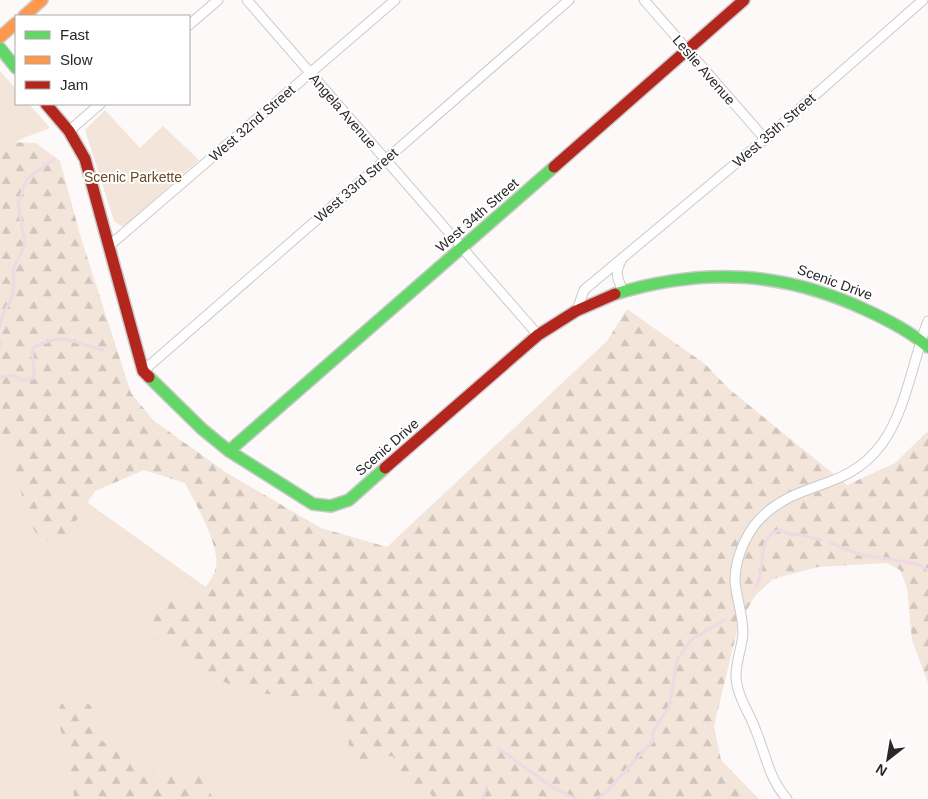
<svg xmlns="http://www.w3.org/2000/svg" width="928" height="799" font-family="Arial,sans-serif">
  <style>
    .green { fill: #f3e5da }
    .forest { fill: url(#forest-firs) }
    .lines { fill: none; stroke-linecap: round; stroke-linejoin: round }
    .stream { stroke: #eed9e5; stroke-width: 3 }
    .street-casing { stroke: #cbc9c9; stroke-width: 11 }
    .fast-casing { stroke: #cbc9c9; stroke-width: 14 }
    .slow-casing { stroke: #cbc9c9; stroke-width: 14 }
    .jam-casing { stroke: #cbc9c9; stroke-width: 14 }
    .street { stroke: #fffefe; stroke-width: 9 }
    .fast { stroke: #63d668; stroke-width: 11 }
    .slow { stroke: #ff974d; stroke-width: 11 }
    .jam { stroke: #b3261e; stroke-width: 11 }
    .labels { text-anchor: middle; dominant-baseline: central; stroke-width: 4; stroke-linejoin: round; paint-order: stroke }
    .street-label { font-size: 14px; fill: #292727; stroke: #fff }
    .park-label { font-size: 14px; fill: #6d4926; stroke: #fff }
  </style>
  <defs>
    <pattern id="forest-firs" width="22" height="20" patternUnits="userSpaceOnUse" patternTransform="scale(1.25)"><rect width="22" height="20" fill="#f3e5da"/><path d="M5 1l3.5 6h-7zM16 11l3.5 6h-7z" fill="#d0c4bb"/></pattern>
  </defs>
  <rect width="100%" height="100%" fill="#fdf9f9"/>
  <g class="green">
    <path d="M0 71 16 89V104H29L50 128C31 136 12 139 0 157Z"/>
    <polygon points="105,110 140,148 163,126 199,160 123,227 114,221 85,130"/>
    <polygon points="0,440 200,583 565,799 0,799"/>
  </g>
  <g class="forest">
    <path d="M6 142 36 143 60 161 81 238 131 393 154 421 227 473 321 528 387 547 607 341 627 309 705 364 729 389 847 485 895 463 928 431V683L912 640 907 588 900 570 887 563 818 567 773 579 755 596 739 623 714 726 721 760 759 799H434L430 793 421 791 404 777 396 768 393 756C384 756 374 760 365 760 346 758 347 738 350 724L336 722 332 712 334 708 324 707V698C297 696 256 696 231 685 204 674 180 656 156 639L153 615 170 595 192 602C201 592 213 581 216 567 220 545 195 503 185 483L144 470 95 491 74 524 67 543 60 548 35 532 22 496 12 454 0 442V145Z"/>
    <polygon points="84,701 91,706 102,741 160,774 200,772 213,799 74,799 73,780 57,715 61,704"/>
  </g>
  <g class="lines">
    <g class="stream">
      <polyline points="0,327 4,311 11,300 14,287 13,270 25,244 18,203 27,179 54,159"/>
      <polyline points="0,341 0,347"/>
      <path d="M0 377 13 375 23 381 34 378C35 367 31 359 33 348 64 331 73 343 103 350"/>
      <polyline points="831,543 858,554 918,564 928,570"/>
      <path d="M756 587C767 570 754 537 780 530L791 535 797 534 821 540"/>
      <polyline points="498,748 552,787 576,799"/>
      <polyline points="482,799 487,787"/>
      <polyline points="596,799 603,795 653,741 653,731 669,707 677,660 691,640 724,620"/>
    </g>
    <defs>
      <g id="street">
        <polyline points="247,0 538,335"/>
        <polyline points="644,0 765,139"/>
        <polyline points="189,25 218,0"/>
        <polyline points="69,131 100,104"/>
        <polyline points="109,246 395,0"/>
        <path d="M621 261C614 272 618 280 623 291"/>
        <polyline points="577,310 584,290 765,139 923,0"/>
        <polyline points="143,371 569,0"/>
        <path d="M787 799C769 779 766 755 756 731 751 716 740 701 737 685 733 669 742 649 743 633 743 614 736 598 735 580 735 557 748 528 766 513 804 480 847 490 881 445 906 412 913 359 928 321"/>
      </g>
      <g id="fast">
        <polyline points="0,48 16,68"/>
        <path d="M615 294C703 267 783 271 866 310 888 320 910 331 928 347"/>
        <polyline points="149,377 202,429 229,451 313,504 331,506 349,500 385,468"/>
        <polyline points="229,451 554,167"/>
      </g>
      <g id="slow">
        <polyline points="24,16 42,0"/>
        <polyline points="0,37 16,23"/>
      </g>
      <g id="jam">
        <polyline points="46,104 69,131 85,159 143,371 149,377"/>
        <polyline points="554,167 744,0"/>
        <polyline points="385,468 538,335 576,311 615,294"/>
      </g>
    </defs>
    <use href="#street" class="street-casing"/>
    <use href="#fast" class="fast-casing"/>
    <use href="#slow" class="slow-casing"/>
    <use href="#jam" class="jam-casing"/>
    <use href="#street" class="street"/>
    <use href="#fast" class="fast"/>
    <use href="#slow" class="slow"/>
    <use href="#jam" class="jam"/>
  </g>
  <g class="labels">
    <g class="street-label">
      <text transform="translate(704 70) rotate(49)">Leslie Avenue</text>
      <text transform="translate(343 111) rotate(49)">Angela Avenue</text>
      <text transform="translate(252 123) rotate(-41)">West 32nd Street</text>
      <text transform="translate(774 130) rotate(-41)">West 35th Street</text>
      <text transform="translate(356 185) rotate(-41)">West 33rd Street</text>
      <text transform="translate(477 215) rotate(-41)">West 34th Street</text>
      <text transform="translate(835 282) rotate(20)">Scenic Drive</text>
      <text transform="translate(387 447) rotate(-41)">Scenic Drive</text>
    </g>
    <g class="park-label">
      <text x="133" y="177">Scenic Parkette</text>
    </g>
  </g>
  <rect x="15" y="15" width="175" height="90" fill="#ffffff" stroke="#a9a9a9"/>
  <rect x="25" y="31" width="25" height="8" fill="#63d668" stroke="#a9a9a9"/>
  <text x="60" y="40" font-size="15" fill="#292727">Fast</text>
  <rect x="25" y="56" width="25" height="8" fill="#ff974d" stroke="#a9a9a9"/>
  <text x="60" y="65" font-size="15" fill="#292727">Slow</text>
  <rect x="25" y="81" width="25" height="8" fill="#b3261e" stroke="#a9a9a9"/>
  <text x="60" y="90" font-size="15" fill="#292727">Jam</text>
  <g transform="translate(888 759) rotate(211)" stroke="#ffffff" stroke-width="4" paint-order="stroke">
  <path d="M0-4L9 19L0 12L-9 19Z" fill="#292727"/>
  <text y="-8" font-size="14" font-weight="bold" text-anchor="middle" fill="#292727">N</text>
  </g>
</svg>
